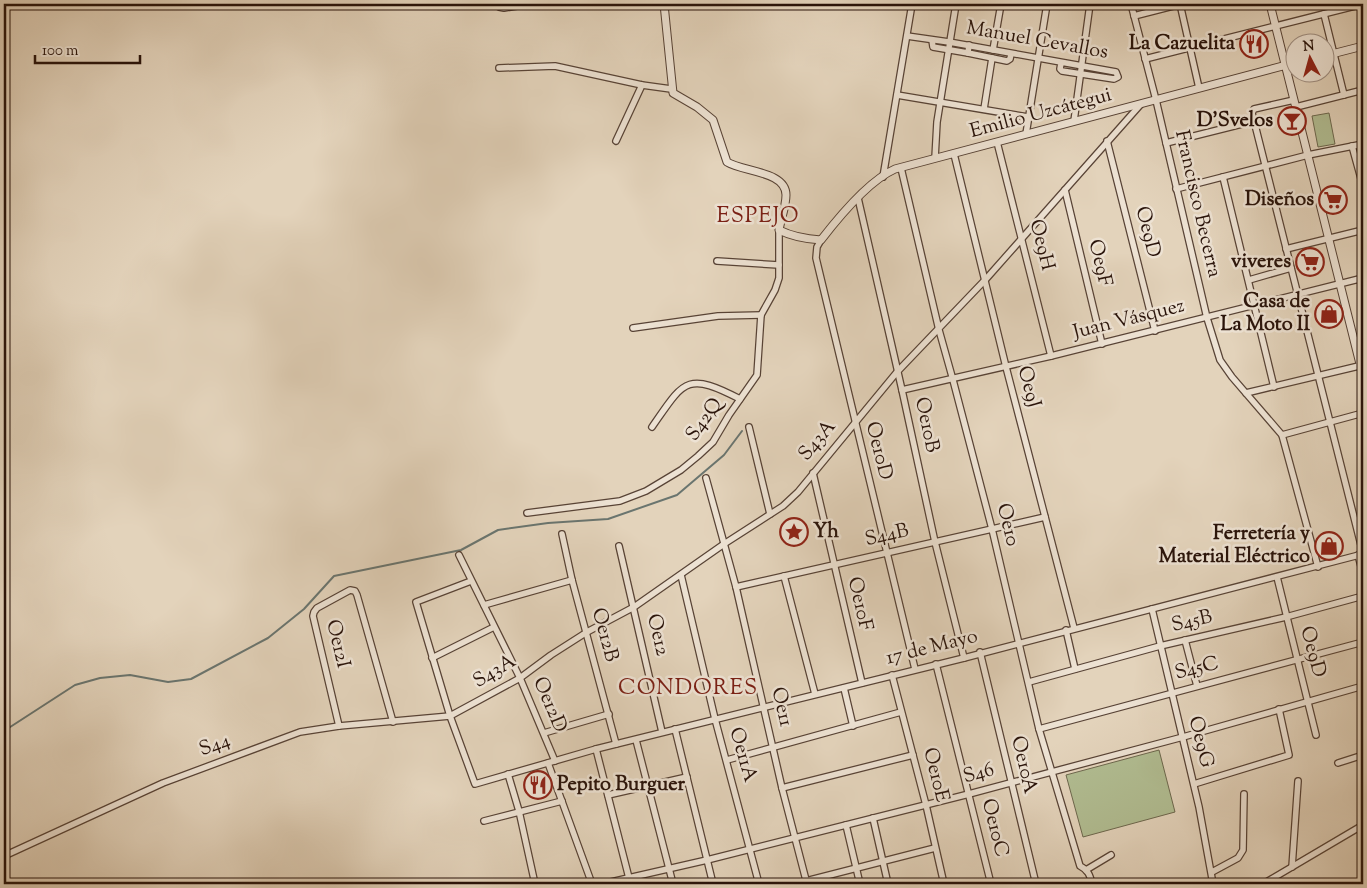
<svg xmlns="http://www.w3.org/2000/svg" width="1367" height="888" font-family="'Sorts Mill Goudy',serif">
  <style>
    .green { fill: #b1bd92; stroke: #6d684e }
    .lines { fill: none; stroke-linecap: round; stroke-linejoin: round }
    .stream { stroke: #6a756f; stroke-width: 2 }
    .minor-casing { stroke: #584336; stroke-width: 8 }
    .tertiary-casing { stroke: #584336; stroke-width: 9 }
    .minor { stroke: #ede2d3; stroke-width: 5.5 }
    .tertiary { stroke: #ede2d3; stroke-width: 7 }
    .labels { text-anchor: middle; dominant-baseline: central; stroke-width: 5; stroke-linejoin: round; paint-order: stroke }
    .street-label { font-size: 20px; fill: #29130a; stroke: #ede2d3 }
    .poi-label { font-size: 20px; font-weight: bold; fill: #29130a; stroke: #ede2d3; text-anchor: end }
    .quarter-label { font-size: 22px; letter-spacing: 1px; fill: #7a1f14; stroke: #ede2d3 }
  </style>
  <rect width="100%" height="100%" fill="#e3d3bb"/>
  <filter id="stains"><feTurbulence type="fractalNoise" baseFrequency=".004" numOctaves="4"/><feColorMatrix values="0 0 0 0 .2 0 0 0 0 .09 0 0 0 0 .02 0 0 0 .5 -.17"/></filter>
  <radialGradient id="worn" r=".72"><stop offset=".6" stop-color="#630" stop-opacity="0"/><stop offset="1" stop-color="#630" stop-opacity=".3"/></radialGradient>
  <g class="green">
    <polygon points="1329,113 1335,144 1318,147 1312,116"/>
    <polygon points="1159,750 1175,812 1083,837 1066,775"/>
  </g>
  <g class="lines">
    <polyline class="stream" points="4,731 75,685 100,678 130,675 168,682 191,679 268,638 304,609 334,576 461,550 498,530 548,523 608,519 677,495 724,455 742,431"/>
    <defs>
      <g id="minor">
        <polyline points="497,4 499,7 504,8 530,4"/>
        <polyline points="1131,4 1156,100 1207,318 1220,360 1232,377 1282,435 1318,567"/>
        <polyline points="1180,4 1199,88"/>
        <polyline points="1324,14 1344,95"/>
        <polyline points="1134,16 1181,4"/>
        <polyline points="907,36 949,42 1116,72 1118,77 1114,79 1062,71 1060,69 1061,63"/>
        <polyline points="932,40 933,47 968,53"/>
        <polyline points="969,45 968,53 1007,61 1010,59 1011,54"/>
        <polyline points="993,50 1001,4"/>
        <polyline points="1145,59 1363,4"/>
        <polyline points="499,68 555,66 642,85 671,89"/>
        <polyline points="897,95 1028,117"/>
        <polyline points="1294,100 1254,109 1252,113 1363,553"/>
        <polyline points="1296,107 1363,90"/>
        <polyline points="984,109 992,58"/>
        <polyline points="1074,121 1090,4"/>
        <polyline points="1026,134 1047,4"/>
        <polyline points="616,141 642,85"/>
        <polyline points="1107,141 1155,331"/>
        <polyline points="997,142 1051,356"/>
        <polyline points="1166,143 1254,121"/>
        <polyline points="1352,146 1363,186"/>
        <polyline points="954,154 1006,367 1074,628"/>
        <polyline points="935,158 937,122 956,4"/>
        <path d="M901 168 939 330 953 380 992 529 1039 729 1080 866C1088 870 1090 875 1092 884"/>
        <polyline points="883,177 912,4"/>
        <polyline points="1223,177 1274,387"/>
        <polyline points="1176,189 1308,155 1363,144"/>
        <polyline points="1065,190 1102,344"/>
        <polyline points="858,198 902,390 935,542 964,658"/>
        <polyline points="821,240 817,247 816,258 915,669"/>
        <polyline points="1286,249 1363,230"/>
        <polyline points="717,261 779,265"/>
        <polyline points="1249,280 1291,268"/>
        <polyline points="633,328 718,316 761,315"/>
        <polyline points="902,390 1051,356 1363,278"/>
        <polyline points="1246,393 1363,365"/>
        <path d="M652 427C684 381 686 371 740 399"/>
        <polyline points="749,427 770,514"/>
        <polyline points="1282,435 1363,413"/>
        <polyline points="813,473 862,683"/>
        <polyline points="706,478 736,587 782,788 807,884"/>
        <polyline points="527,513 620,501 646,491 681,470 698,456 713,442 729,415 757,375 761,315 775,290 779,278 779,230"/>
        <polyline points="562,534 572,580 616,744"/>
        <polyline points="619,546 662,732"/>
        <polyline points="459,555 520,678 555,761"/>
        <polyline points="1358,555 1363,574"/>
        <polyline points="681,575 715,719 759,884"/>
        <polyline points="784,576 815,694"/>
        <polyline points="1277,577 1316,735"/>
        <polyline points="471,581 416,602 450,716 475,784 596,749 964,658 1363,554"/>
        <polyline points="736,587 1045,517"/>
        <polyline points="484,605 572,580"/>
        <polyline points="1152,609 1199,807 1213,884"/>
        <polyline points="1066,630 1075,669"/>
        <polyline points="1185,640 1197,686"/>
        <polyline points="980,652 1036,884"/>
        <polyline points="432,658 494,627"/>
        <polyline points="936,664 991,884"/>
        <polyline points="892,675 926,805 944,884"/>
        <polyline points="1029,682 1160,646 1286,617 1363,596"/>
        <polyline points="844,688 853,726"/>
        <polyline points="339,726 313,616 314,612 317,608 350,590 355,591 357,595 393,722"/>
        <polyline points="675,729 713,884"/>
        <polyline points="1039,729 1363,642"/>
        <polyline points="544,733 609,714"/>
        <polyline points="636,740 673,884"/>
        <polyline points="596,749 629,878"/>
        <polyline points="727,760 901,712"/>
        <polyline points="548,763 592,884"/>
        <polyline points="1338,763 1363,755"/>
        <polyline points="508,774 519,811 535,884"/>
        <polyline points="1194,784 1289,755 1279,709"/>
        <polyline points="782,788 913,755"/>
        <polyline points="608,795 687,777"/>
        <polyline points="873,818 888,884"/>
        <polyline points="484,821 562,801"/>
        <polyline points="846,825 860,884"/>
        <polyline points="4,856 163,783 300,732 339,726 450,716 520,678 551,655 587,632 634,607 724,544 783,506 798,492 897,372 986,279 1141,104"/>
        <polyline points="1292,867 1298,781"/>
        <polyline points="1086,870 1111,855"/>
        <polyline points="1212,872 1238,858 1243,850 1244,794"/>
        <polyline points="806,881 935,848"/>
        <polyline points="602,884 707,860 969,794 1183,737 1363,686"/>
        <polyline points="1263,884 1363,825"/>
      </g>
      <g id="tertiary">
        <path d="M664 4 673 93 697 107 713 120 727 162C743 172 786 171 786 195 786 206 781 219 779 230 793 237 805 239 821 240 838 218 870 180 895 169L1294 63"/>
        <polyline points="1270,4 1363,376"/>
        <polyline points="1324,56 1363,46"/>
      </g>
    </defs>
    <use href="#minor" class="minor-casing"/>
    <use href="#tertiary" class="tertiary-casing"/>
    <use href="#minor" class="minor"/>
    <use href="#tertiary" class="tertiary"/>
  </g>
  <defs>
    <symbol id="restaurant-ring" viewBox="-11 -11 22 22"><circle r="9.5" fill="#ede2d3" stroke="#8f2418" stroke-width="1.5"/><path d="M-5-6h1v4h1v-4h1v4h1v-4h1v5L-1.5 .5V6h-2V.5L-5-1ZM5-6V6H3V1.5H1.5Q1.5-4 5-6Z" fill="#8f2418"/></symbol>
    <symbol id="bar-ring" viewBox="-11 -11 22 22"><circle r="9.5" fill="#ede2d3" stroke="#8f2418" stroke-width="1.5"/><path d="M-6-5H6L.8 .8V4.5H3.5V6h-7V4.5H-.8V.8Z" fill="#8f2418"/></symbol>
    <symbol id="supermarket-ring" viewBox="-11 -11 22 22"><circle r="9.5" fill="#ede2d3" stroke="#8f2418" stroke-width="1.5"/><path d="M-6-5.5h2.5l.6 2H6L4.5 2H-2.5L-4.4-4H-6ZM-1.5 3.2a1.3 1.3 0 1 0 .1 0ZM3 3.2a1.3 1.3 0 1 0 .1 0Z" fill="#8f2418"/></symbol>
    <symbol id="shop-ring" viewBox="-11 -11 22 22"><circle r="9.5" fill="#ede2d3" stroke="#8f2418" stroke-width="1.5"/><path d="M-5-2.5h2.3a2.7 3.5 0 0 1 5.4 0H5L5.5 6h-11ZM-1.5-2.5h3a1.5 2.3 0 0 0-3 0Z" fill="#8f2418"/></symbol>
    <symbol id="sight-ring" viewBox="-11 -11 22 22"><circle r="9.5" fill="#ede2d3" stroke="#8f2418" stroke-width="1.5"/><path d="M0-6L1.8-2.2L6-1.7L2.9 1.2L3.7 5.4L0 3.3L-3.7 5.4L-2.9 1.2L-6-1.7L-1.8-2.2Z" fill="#8f2418"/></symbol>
  </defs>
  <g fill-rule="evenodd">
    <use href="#restaurant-ring" x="1238" y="28" width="32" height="32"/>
    <use href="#bar-ring" x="1276" y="105" width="32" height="32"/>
    <use href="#supermarket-ring" x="1317" y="184" width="32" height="32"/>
    <use href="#supermarket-ring" x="1294" y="246" width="32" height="32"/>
    <use href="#shop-ring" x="1313" y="298" width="32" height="32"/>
    <use href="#sight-ring" x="778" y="516" width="32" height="32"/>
    <use href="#shop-ring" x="1313" y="530" width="32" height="32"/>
    <use href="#restaurant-ring" x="522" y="769" width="32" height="32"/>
  </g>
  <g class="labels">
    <g class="street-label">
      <text transform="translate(1037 41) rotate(10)">Manuel Cevallos</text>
      <text transform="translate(1041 114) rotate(-15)">Emilio Uzcátegui</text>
      <text transform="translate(1197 204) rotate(77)">Francisco Becerra</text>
      <text transform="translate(1147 232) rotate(76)">Oe9D</text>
      <text transform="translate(1041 245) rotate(76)">Oe9H</text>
      <text transform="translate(1099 263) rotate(77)">Oe9F</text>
      <text transform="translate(1129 320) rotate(-14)">Juan Vásquez</text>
      <text transform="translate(1028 387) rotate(75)">Oe9J</text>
      <text transform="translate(705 420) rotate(-54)">S42Q</text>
      <text transform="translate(926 425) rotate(78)">Oe10B</text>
      <text transform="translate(818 441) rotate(-50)">S43A</text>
      <text transform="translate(878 451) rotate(76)">Oe10D</text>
      <text transform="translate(1007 525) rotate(76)">Oe10</text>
      <text transform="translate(887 536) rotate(-13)">S44B</text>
      <text transform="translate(859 604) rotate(77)">Oe10F</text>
      <text transform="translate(1192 622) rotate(-13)">S45B</text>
      <text transform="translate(604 635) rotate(75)">Oe12B</text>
      <text transform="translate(657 635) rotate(77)">Oe12</text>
      <text transform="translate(337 644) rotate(77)">Oe12I</text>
      <text transform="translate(932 648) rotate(-14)">17 de Mayo</text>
      <text transform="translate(1312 652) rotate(75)">Oe9D</text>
      <text transform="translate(1197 669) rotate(-14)">S45C</text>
      <text transform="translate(495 672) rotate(-31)">S43A</text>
      <text transform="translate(549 705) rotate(67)">Oe12D</text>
      <text transform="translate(781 707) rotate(77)">Oe11</text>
      <text transform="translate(1200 742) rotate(76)">Oe9G</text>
      <text transform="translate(215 746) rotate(-20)">S44</text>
      <text transform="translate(742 755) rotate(74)">Oe11A</text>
      <text transform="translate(1023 765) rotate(77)">Oe10A</text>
      <text transform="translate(979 774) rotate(-15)">S46</text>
      <text transform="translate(935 775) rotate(76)">Oe10E</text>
      <text transform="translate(994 828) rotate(76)">Oe10C</text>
    </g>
    <g class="poi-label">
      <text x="1235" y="44">La Cazuelita</text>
      <text x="1273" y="121">D'Svelos</text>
      <text x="1314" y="200">Diseños</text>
      <text x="1291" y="262">viveres</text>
      <text x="1310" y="302">Casa de<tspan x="1310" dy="23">La Moto II</tspan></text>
      <text x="813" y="532" text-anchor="start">Yh</text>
      <text x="1310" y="534">Ferretería y<tspan x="1310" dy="23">Material Eléctrico</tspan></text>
      <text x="557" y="785" text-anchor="start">Pepito Burguer</text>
    </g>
    <g class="quarter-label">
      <text x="758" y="217">ESPEJO</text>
      <text x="688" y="689">CONDORES</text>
    </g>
  </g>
  <rect width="1367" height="888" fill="none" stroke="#e3d3bb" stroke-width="20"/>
  <rect x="5" y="5" width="1357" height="878" fill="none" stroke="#29130a" stroke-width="2.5"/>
  <rect x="10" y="10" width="1347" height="868" fill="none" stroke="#29130a"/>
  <g transform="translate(1310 58) rotate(354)"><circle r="24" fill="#ede2d3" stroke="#9f8f83"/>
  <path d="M0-4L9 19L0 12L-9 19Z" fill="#8f2418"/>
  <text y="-8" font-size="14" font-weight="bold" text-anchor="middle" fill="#29130a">N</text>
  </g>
  <path d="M35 55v8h105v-8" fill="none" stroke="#29130a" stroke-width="2.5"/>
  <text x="42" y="55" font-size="15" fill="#29130a" stroke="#ede2d3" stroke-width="4" paint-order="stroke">100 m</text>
  <rect width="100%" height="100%" filter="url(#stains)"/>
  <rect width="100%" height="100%" fill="url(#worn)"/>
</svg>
